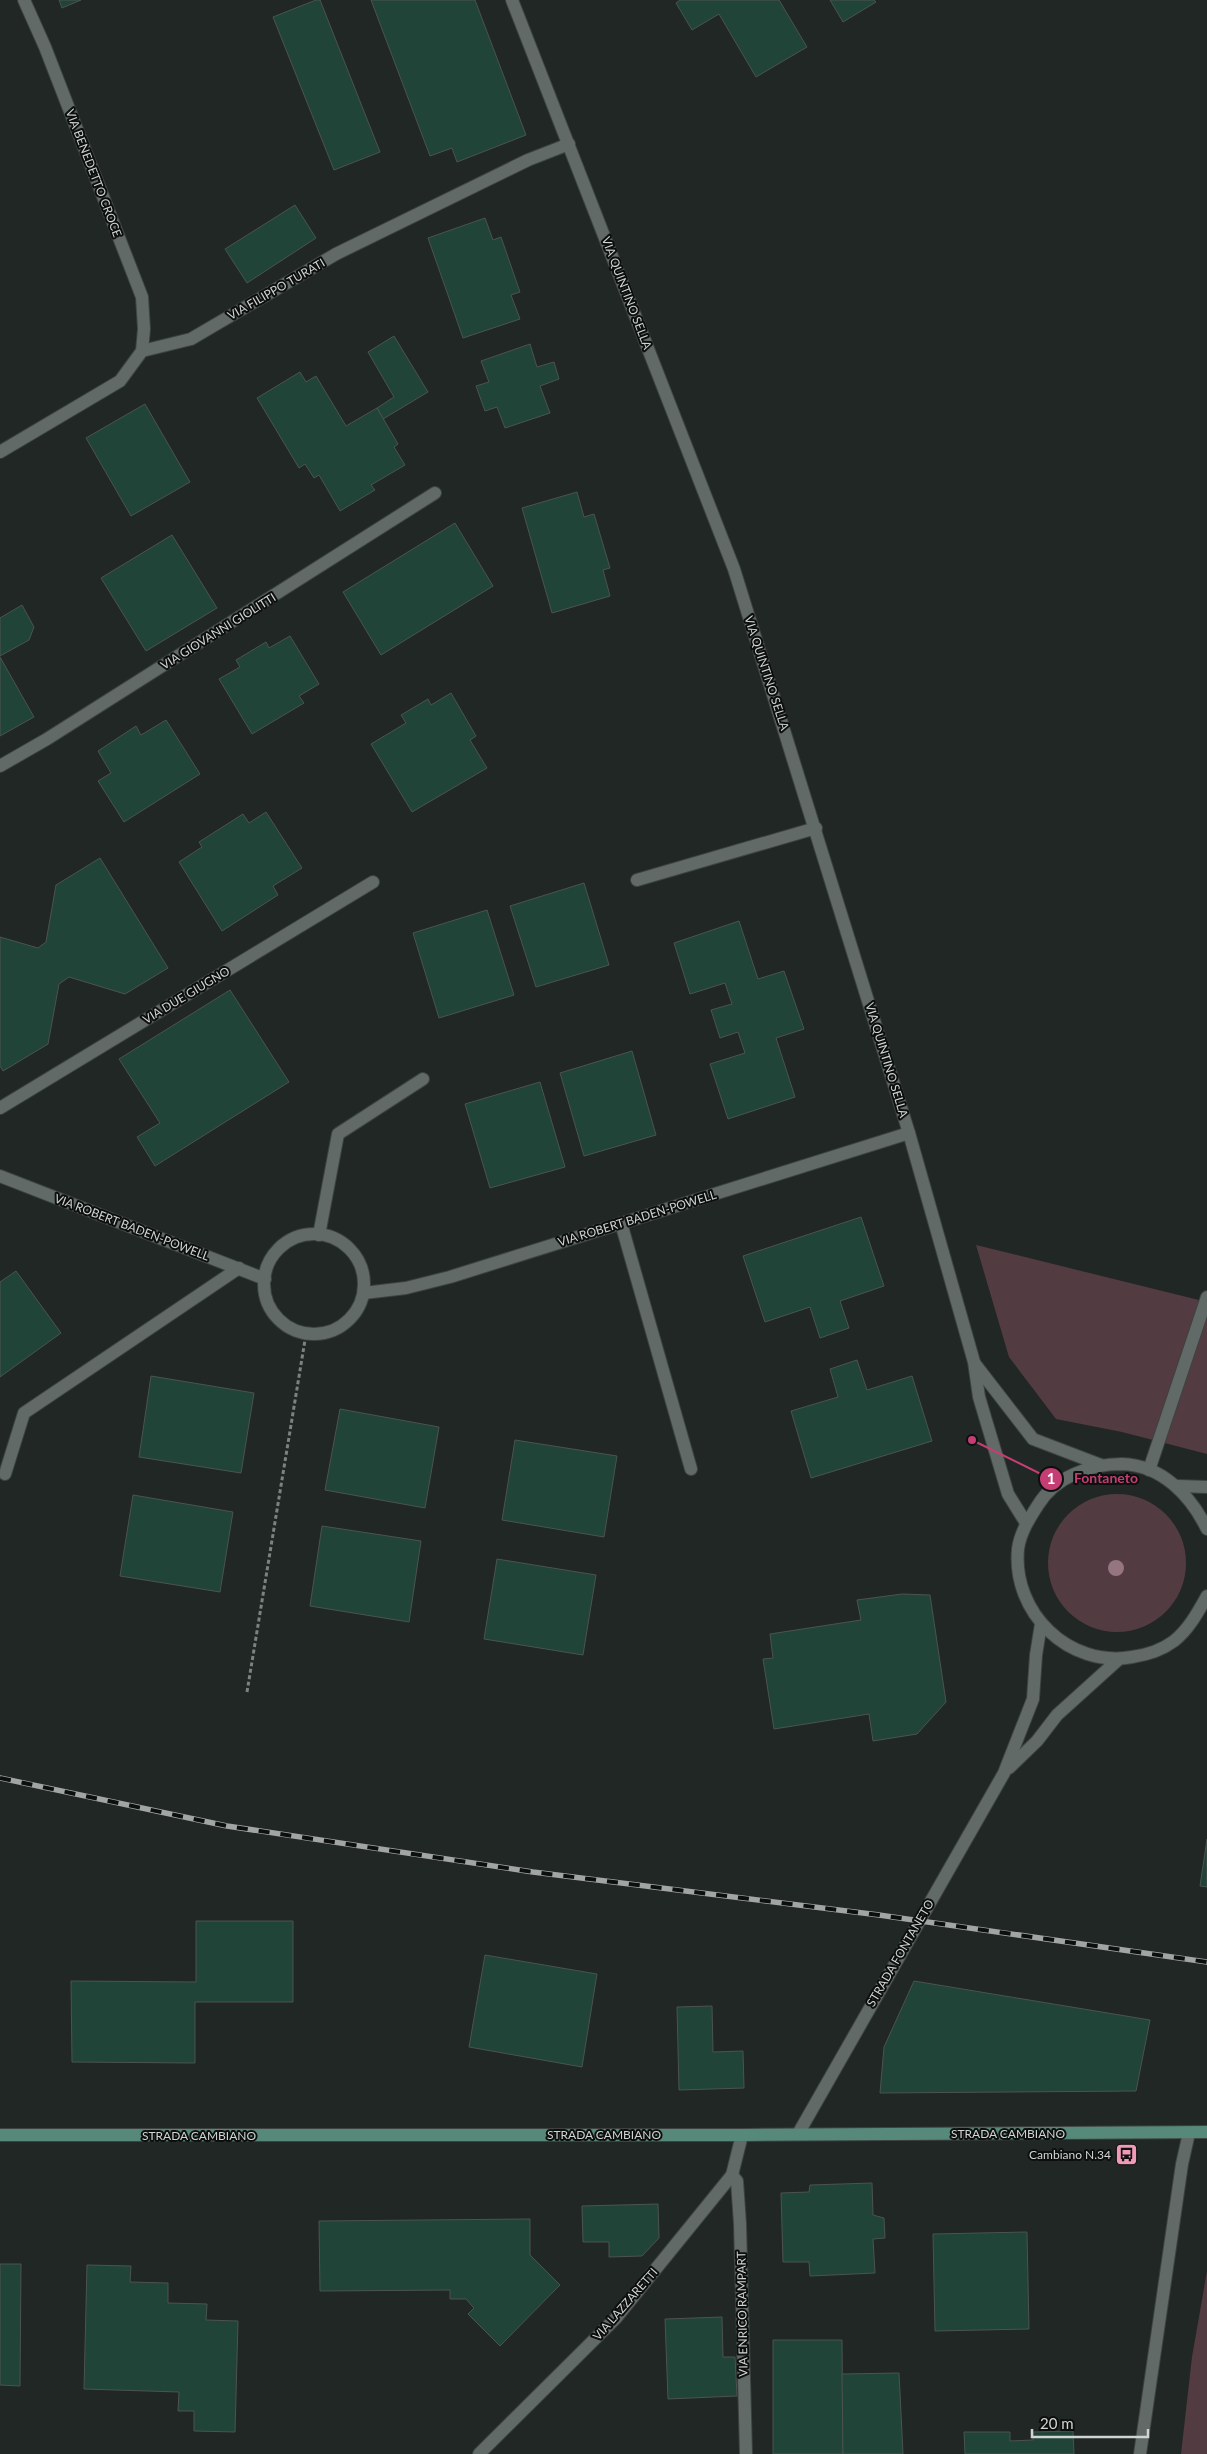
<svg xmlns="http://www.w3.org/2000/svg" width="1207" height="2454" font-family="Lato,sans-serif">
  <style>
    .green { fill: #533b42 }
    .building { fill: #204438; stroke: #4c5350 }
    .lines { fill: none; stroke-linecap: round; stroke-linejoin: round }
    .service-casing { stroke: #3d4341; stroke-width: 14 }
    .minor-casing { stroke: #3d4341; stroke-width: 14 }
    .tertiary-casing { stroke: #3d4341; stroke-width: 14 }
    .secondary-casing { stroke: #3d4341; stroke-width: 14 }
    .path { stroke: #7c827f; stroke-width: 3; stroke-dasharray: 4 2.5; stroke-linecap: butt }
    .service { stroke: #626a67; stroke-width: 12 }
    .minor { stroke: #626a67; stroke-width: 12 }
    .tertiary { stroke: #626a67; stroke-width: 12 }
    .secondary { stroke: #57897a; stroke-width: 12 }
    .rail-casing { stroke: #a1a6a4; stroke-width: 5.5 }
    .rail { stroke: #0c0f0e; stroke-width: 4; stroke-dasharray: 11; stroke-linecap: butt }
    .tree { fill: #95757f }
    .labels { text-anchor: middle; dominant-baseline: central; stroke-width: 4; stroke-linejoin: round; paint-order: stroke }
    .street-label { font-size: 12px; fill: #d0d4d2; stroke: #0c0f0e }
    .poi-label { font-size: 12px; fill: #d0d4d2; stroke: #0c0f0e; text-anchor: end }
    .leader { fill: none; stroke: #c53e73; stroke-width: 2 }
    .callout-dot { fill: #c53e73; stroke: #0c0f0e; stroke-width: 2 }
    .mark-label { font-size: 15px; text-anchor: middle; font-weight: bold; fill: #fff }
    .callout-label { font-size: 14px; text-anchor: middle; font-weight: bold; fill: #c53e73; stroke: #0c0f0e; stroke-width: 4; stroke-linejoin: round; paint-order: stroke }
  </style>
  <rect width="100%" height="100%" fill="#202724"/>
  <g class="green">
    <polygon points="976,1245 1207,1302 1207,1454 1122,1432 1056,1419 1009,1357"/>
    <circle cx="1117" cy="1563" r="69"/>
    <polygon points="1207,2271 1207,2454 1181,2454 1192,2357"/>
  </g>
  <g class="building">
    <polygon points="59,0 81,0 62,8"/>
    <polygon points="316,0 320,0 380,152 334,170 273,17"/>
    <polygon points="371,0 475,0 526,135 457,162 452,148 430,156"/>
    <polygon points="680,0 779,0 807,47 756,77 719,14 692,30 676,3"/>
    <polygon points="830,0 874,0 876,2 843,22"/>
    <polygon points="295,205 316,238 247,283 225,249"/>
    <polygon points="485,218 493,240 501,237 520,292 511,295 520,319 463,338 428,238"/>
    <polygon points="394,336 428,392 383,419 377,408 394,397 368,352"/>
    <polygon points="530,344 537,367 554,362 559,379 540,386 550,413 505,428 497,407 485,411 476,386 489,382 481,361"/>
    <polygon points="300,372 306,382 316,376 346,426 377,408 398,444 394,447 405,465 371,485 375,490 340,511 319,475 314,478 305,464 299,468 257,398"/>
    <polygon points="145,404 190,482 131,516 86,438"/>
    <polygon points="577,492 584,517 594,514 610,568 603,570 610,596 552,613 522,508"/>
    <polygon points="455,523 493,586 381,655 343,592"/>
    <polygon points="172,535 217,608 146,651 101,578"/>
    <polygon points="22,605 34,627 29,640 0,656 0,618"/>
    <polygon points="290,636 319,684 299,696 304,703 252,734 219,679 240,667 236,660 266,642 269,648"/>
    <polygon points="0,657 34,717 0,736"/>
    <polygon points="451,693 476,736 470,740 487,768 412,812 371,744 406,723 401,715 428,699 431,705"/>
    <polygon points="166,720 200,774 124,822 98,781 111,773 98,751 136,726 141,735"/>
    <polygon points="266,812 302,868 273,886 278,895 222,931 179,862 202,847 199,842 243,814 249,823"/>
    <polygon points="100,858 168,968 125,994 69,977 59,984 48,1044 3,1071 0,1066 0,937 38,948 46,942 56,885"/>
    <polygon points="584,883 609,965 536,987 510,906"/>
    <polygon points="487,910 514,995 439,1018 413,933"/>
    <polygon points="739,921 758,979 784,971 804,1029 776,1038 795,1097 728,1119 710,1064 745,1053 738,1032 720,1038 711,1010 732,1004 725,983 690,994 674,943"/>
    <polygon points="230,990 289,1082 155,1166 137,1137 160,1123 119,1059"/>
    <polygon points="632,1051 656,1135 584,1156 560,1073"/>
    <polygon points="540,1082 565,1167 490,1188 465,1104"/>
    <polygon points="861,1217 884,1286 840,1301 849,1328 820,1338 810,1307 765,1322 743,1256"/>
    <polygon points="16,1271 61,1333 0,1377 0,1282"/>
    <polygon points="857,1360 867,1390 912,1376 932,1441 811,1478 791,1411 838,1397 830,1369"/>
    <polygon points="151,1376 254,1393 241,1473 139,1457"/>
    <polygon points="340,1409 439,1427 425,1508 325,1490"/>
    <polygon points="515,1440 617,1456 604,1537 502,1520"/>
    <polygon points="133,1495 233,1512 220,1592 120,1576"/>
    <polygon points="322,1526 421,1541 409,1622 310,1606"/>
    <polygon points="497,1559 596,1575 583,1655 484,1639"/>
    <polygon points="902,1594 930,1595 946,1702 917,1734 873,1741 869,1714 774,1729 763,1659 773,1658 770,1634 861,1620 857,1600"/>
    <polygon points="1207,1839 1207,1887 1200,1886"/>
    <polygon points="196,1921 293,1921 293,2002 195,2002 195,2063 72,2062 71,1981 196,1982"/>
    <polygon points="485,1955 597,1974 582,2067 469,2047"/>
    <polygon points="914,1981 1150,2020 1136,2091 880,2093 884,2047"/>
    <polygon points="712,2006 713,2052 743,2051 744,2088 679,2090 677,2007"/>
    <polygon points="872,2183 873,2215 884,2218 885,2238 873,2239 875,2273 810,2276 809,2262 783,2262 781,2193 809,2192 810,2185"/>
    <polygon points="658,2204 659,2238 642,2256 609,2257 609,2242 583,2242 582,2206"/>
    <polygon points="530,2219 530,2255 560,2285 500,2346 468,2314 474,2308 466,2299 450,2299 450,2290 320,2291 319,2221"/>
    <polygon points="1027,2232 1029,2329 935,2331 933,2234"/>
    <polygon points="0,2264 21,2264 20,2386 0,2385"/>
    <polygon points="87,2265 131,2266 130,2282 168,2283 168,2303 207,2304 206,2320 238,2321 235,2432 194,2431 194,2411 178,2411 179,2392 84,2389"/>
    <polygon points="722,2317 723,2357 735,2357 737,2396 668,2399 665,2319"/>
    <polygon points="773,2340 842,2340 843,2454 773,2454"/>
    <polygon points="899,2373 903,2454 843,2454 842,2374"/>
    <polygon points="1073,2431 1074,2454 965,2454 964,2432 1010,2432 1010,2441 1033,2440 1033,2432"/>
  </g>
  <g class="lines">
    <defs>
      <g id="service">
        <polyline points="637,880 816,828"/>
        <polyline points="621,1223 691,1469"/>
        <polyline points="319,1235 338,1134 423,1079"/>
        <polyline points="1149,1470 1207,1297"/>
        <polyline points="5,1474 24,1413 239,1268"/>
      </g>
      <g id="minor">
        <polyline points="24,0 45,47 142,297 144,329 142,351"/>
        <polyline points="0,452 120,381 142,351 191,339 336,254 528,160 569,144"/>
        <polyline points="0,766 47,739 435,493"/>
        <polyline points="0,1108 373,882"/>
        <polyline points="0,1176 265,1279"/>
        <circle cx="314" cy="1284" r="50"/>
        <polyline points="364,1293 406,1288 450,1277 909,1133"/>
        <polyline points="732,2175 737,2181 740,2224 746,2454"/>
        <polyline points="479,2454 616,2318 732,2175 742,2135"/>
        <polyline points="1140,2454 1182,2164 1189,2133"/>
      </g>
      <g id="tertiary">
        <polyline points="512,0 734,569 909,1133 974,1362 979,1397 1008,1494 1026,1523"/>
        <polyline points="975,1364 1033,1439 1101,1465"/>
        <polyline points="1178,1486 1207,1487"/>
        <path d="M1207 1529C1191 1496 1162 1465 1122 1464 1090 1464 1055 1477 1038 1505 1029 1519 1020 1533 1018 1549 1012 1613 1069 1668 1132 1657 1146 1655 1162 1650 1174 1641 1189 1629 1198 1612 1207 1596"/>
        <polyline points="1009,1768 1037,1741 1057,1715 1119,1659"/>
        <polyline points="798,2134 1004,1773 1033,1699 1036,1655 1041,1624"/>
      </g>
      <polyline id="secondary" points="0,2135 742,2135 1207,2132"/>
    </defs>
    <use href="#service" class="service-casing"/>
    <use href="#minor" class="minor-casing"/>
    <use href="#tertiary" class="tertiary-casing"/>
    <use href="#secondary" class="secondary-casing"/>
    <polyline class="path" points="247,1692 306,1334"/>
    <use href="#service" class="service"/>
    <use href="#minor" class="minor"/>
    <use href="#tertiary" class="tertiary"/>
    <use href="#secondary" class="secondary"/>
    <defs>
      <polyline id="rail" points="0,1778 227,1826 533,1872 879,1915 1207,1962"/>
    </defs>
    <use href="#rail" class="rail-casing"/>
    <use href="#rail" class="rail"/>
  </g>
  <circle class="tree" cx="1116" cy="1568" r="8"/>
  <defs>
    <symbol id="bus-square" viewBox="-11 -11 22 22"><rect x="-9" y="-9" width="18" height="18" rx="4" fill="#ef9ab7" stroke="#0c0f0e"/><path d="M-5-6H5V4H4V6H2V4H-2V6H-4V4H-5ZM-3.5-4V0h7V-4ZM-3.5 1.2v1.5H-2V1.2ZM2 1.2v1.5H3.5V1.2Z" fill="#111"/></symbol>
  </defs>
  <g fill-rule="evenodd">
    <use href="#bus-square" x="1114" y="2142" width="25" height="25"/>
  </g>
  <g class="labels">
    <g class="street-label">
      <text transform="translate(94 173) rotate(69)">VIA BENEDETTO CROCE</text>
      <text transform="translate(276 289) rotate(-30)">VIA FILIPPO TURATI</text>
      <text transform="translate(627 293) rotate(69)">VIA QUINTINO SELLA</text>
      <text transform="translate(218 631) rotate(-32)">VIA GIOVANNI GIOLITTI</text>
      <text transform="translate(767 673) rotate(72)">VIA QUINTINO SELLA</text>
      <text transform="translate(186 995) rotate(-31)">VIA DUE GIUGNO</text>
      <text transform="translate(887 1060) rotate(73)">VIA QUINTINO SELLA</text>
      <text transform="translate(637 1218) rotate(-17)">VIA ROBERT BADEN-POWELL</text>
      <text transform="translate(132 1227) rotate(21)">VIA ROBERT BADEN-POWELL</text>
      <text transform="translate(900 1953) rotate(-60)">STRADA FONTANETO</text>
      <text x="1008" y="2133">STRADA CAMBIANO</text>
      <text x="604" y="2134">STRADA CAMBIANO</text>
      <text x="199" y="2135">STRADA CAMBIANO</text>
      <text transform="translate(625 2304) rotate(-49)">VIA LAZZARETTI</text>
      <text transform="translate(742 2314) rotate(-91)">VIA ENRICO RAMPART</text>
    </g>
    <g class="poi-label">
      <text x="1111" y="2154">Cambiano N.34</text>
    </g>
  </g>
  <path class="leader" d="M972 1440L1051 1479"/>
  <g class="callout-dot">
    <circle cx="972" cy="1440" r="5"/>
    <circle cx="1051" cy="1479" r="12"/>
  </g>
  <g class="mark-label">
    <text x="1051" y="1484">1</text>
  </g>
  <g class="callout-label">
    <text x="1106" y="1483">Fontaneto</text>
  </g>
  <path d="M1032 2429v8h116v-8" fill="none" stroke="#d0d4d2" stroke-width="2.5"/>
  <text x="1040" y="2429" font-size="15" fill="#d0d4d2" stroke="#0c0f0e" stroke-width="4" paint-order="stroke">20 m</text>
</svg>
